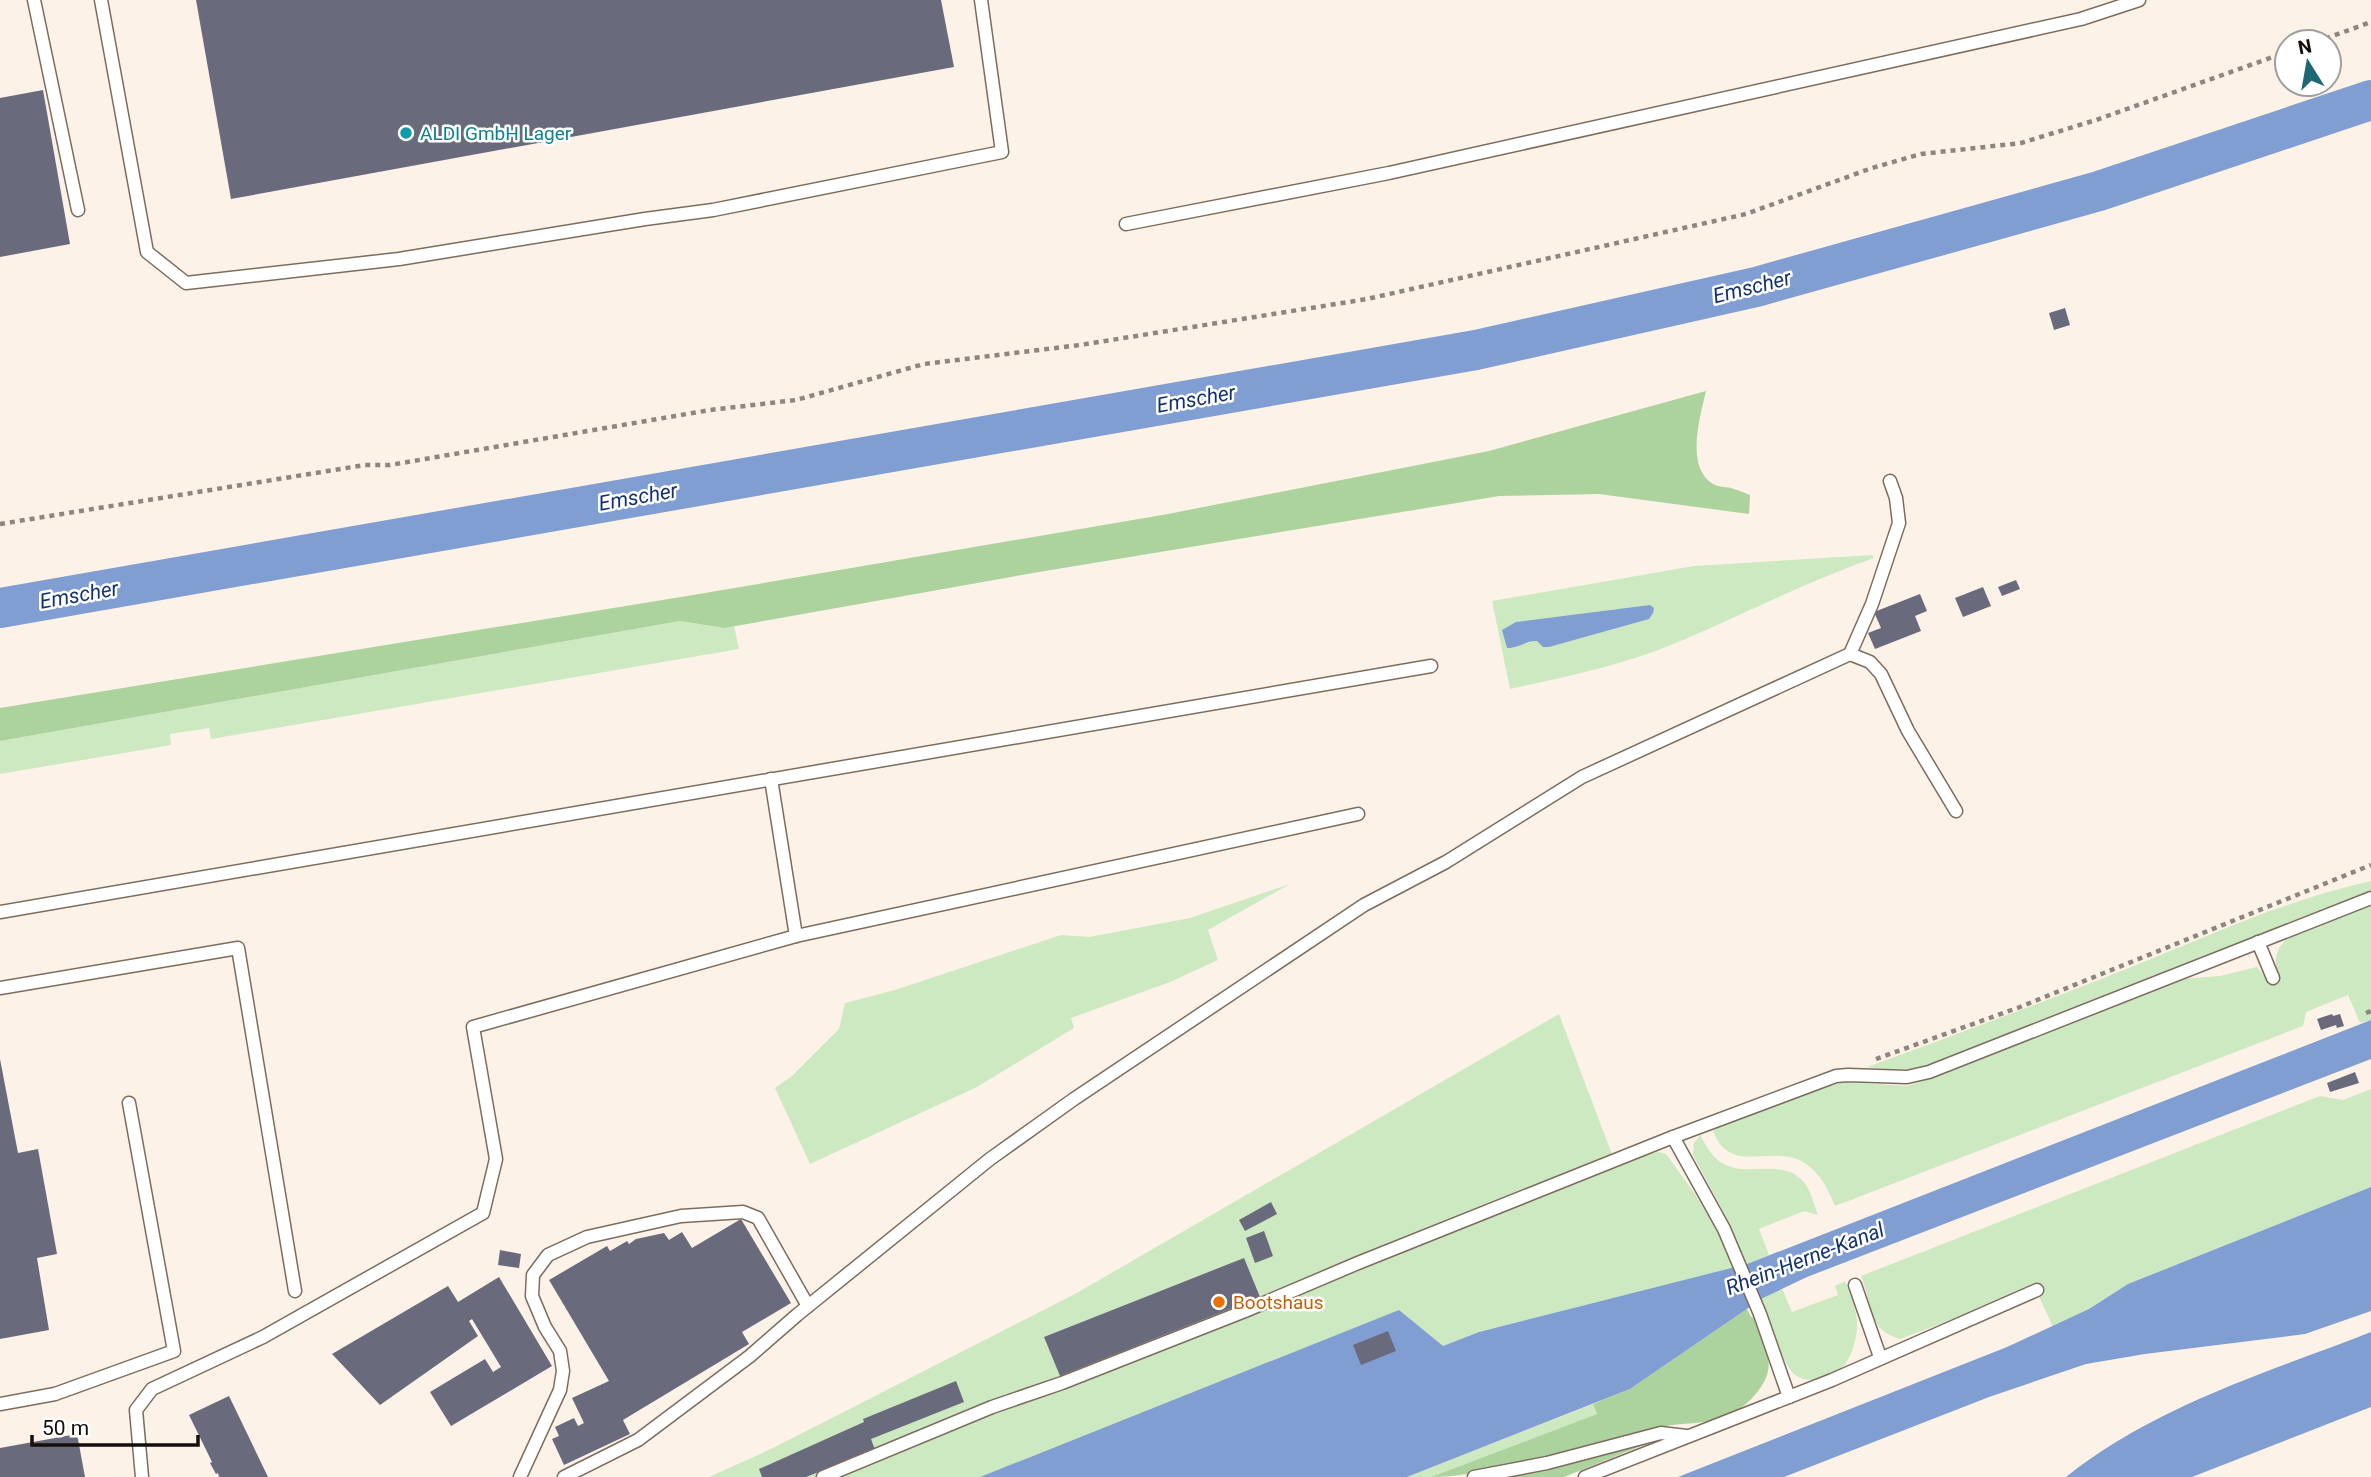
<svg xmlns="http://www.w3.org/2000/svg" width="2371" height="1477" font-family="Roboto,sans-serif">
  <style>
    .green { fill: #cde9c2; fill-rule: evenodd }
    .forest { fill: #acd29d }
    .water { fill: #819ed2 }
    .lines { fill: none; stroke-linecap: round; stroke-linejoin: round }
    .river { stroke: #819ed2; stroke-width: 40 }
    .building { fill: #6a6a7d }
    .lane-casing { stroke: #7c6c5e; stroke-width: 15 }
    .path { stroke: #8e857e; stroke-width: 4.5; stroke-dasharray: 5 5; stroke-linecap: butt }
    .lane { stroke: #fff; stroke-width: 12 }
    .culture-dot { fill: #0f9aa8; stroke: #fff; stroke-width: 2.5 }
    .food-dot { fill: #e8710a; stroke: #fff; stroke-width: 2.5 }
    .labels { text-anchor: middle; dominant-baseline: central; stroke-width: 5; stroke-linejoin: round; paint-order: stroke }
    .culture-label { font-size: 19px; fill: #0d838f; stroke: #fff; text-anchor: start }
    .food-label { font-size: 19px; fill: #c56008; stroke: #fff; text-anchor: start }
    .water-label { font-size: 21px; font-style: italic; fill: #133270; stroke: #fff }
  </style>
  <rect width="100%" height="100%" fill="#fdf2e8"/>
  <g class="green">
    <path d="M1872 555 1874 558C1806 582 1742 615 1676 643 1623 665 1566 677 1510 689L1492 601 1694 566ZM1615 609 1648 619 1533 640 1526 644 1516 622 1563 618Z"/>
    <polygon points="680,621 723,628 734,626 739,649 211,739 209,728 170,734 171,745 0,774 0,741"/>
    <path d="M2371 881V891L1921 1068 1894 1070 1867 1067C1957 1034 2047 1001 2136 965 2213 934 2289 899 2371 881Z"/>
    <polygon points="1290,884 1208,930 1218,960 1170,982 1071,1018 1074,1028 977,1087 810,1164 775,1088 792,1076 839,1029 845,1003 895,990 1061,935 1089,937 1190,918"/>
    <path d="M2371 905V1020L2360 1023 2348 995 2306 1012 2303 1026 1835 1206C1801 1118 1749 1181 1719 1143 1716 1139 1714 1132 1712 1128L1798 1095 1844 1082 1907 1086 1948 1072 2183 979 2220 976 2257 967 2268 980 2278 975C2273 959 2276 948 2289 937Z"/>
    <path d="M1559 1014 1616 1165 1658 1152 1666 1154 1695 1194 1718 1232 1731 1226 1693 1155 1694 1143 1700 1135C1705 1144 1711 1155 1719 1161 1744 1180 1780 1157 1802 1180 1810 1188 1814 1204 1818 1215L1804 1211 1759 1229 1769 1255 1747 1264 1479 1332 1443 1346 1377 1319 980 1477H709L771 1449 1075 1294Z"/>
    <path d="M2371 1089V1187L2128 1284 2089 1309 2053 1327 2035 1288 1900 1339C1867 1330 1872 1303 1861 1276L2320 1096 2343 1100Z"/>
    <path d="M1845 1281C1851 1296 1858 1312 1857 1328 1856 1341 1851 1359 1842 1368 1830 1380 1805 1385 1793 1373 1780 1359 1769 1319 1761 1299L1782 1288 1792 1312 1838 1295 1835 1286Z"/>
    <polygon points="1593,1404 1597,1414 1431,1477 1407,1477"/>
  </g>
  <g class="forest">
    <path d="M1706 391C1700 417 1685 467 1713 484 1720 488 1727 486 1734 489 1740 491 1745 493 1750 495L1749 514 1599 494 1499 496 1039 572 724 628 680 621 0 741V708L693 595 1168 514 1489 451Z"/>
    <path d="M1747 1309 1751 1317H1753C1762 1338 1776 1360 1764 1382 1756 1397 1740 1411 1724 1417 1704 1425 1682 1422 1661 1427 1607 1440 1555 1457 1500 1467 1477 1472 1455 1477 1431 1477L1597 1414 1593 1404 1630 1389Z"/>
    <polygon points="1666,1436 1564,1477 1489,1477"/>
  </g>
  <g class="water">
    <path d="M1650 605 1654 608 1653 613 1649 619 1549 647H1543L1537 641C1527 640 1520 648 1507 648L1502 630 1516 622Z"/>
    <polygon points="2371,1020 2371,1059 1807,1277 1763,1298 1630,1389 1407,1477 980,1477 1399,1310 1443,1346 1479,1332 1747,1264"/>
    <polygon points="2371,1187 2371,1311 2305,1334 2145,1354 2086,1364 1989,1397 1784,1477 1678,1477 2007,1347 2089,1309 2128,1284"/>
    <path d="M2371 1332V1407L2192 1477H2066C2155 1406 2266 1373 2371 1332Z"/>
  </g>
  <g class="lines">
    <polyline class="river" points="0,608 1476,350 1756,287 2099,191 2371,100"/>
  </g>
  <g class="building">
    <polygon points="196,0 941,0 954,67 231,199"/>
    <polygon points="43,90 70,244 0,257 0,98"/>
    <polygon points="2065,308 2070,325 2054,330 2049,313"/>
    <polygon points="2016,580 2020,589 2002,596 1998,587"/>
    <polygon points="1983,587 1991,606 1963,617 1955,598"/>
    <polygon points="1920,594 1927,611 1915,616 1921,631 1875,649 1868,633 1881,628 1874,612"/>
    <polygon points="2332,1014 2333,1016 2340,1014 2344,1026 2337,1028 2336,1025 2321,1030 2317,1019"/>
    <polygon points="0,1059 18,1153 38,1149 57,1254 37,1258 49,1330 0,1339"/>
    <polygon points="2355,1072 2359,1083 2330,1092 2327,1083"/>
    <polygon points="1271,1202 1277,1214 1245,1231 1239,1220"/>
    <polygon points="741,1219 791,1303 742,1332 749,1344 623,1420 630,1434 564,1465 552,1439 559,1436 555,1427 574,1418 578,1426 584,1423 572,1398 609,1381 549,1280 607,1246 610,1251 627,1241 629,1244 636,1239 664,1233 669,1240 682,1232 692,1248"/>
    <polygon points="1264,1231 1273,1256 1255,1263 1246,1238"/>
    <polygon points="500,1250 521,1254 519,1268 498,1265"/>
    <polygon points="1244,1258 1260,1297 1060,1376 1044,1337"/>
    <polygon points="499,1277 552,1366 451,1426 430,1392 485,1359 493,1372 501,1367 472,1319 469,1321 478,1336 380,1405 332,1354 448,1286 458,1302"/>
    <polygon points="1388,1331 1396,1351 1361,1365 1353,1345"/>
    <polygon points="956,1381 964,1402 871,1439 875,1450 806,1477 762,1477 759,1469 864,1422 863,1419"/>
    <polygon points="229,1396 268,1477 219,1477 218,1473 216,1474 210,1463 212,1462 189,1415"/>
    <polygon points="77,1434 85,1477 0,1477 0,1448"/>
  </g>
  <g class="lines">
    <defs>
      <g id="lane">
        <polyline points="34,0 78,210"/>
        <polyline points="101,0 147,252 186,283 399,259 645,219 713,210 1002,152 981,0"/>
        <polyline points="1126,224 1389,173 2081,19 2139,0"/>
        <polyline points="1850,654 1870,662 1881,674 1908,731 1956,811"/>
        <polyline points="771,779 796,936"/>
        <polyline points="0,912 1431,666"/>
        <polyline points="2258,942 2273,978"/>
        <polyline points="0,988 238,948 295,1291"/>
        <polyline points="1673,1137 1724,1229 1760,1314 1789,1397"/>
        <polyline points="1855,1285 1880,1357"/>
        <polyline points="0,1404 55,1394 174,1351 129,1103"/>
        <polyline points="142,1477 136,1410 152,1389 263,1337 483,1213 496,1159 473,1027 796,936 1358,814"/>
        <polyline points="520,1477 560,1390 563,1371 560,1351 545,1327 532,1296 533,1275 548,1255 587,1237 681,1216 743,1212 758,1218 808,1306"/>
        <polyline points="564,1477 638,1440 750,1356 797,1315 990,1159 1074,1099 1364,905 1446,862 1582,777 1850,654 1872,604 1899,523 1896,498 1890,481"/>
        <polyline points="823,1477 992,1407 1062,1383 1245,1311 1358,1263 1673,1137 1836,1076 1848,1075 1907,1077 1929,1072 2371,898"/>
        <polyline points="1474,1477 1547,1463 1661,1433 1686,1436"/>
        <polyline points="1585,1477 1832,1380 2037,1290"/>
      </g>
    </defs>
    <use href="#lane" class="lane-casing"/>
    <g class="path">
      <polyline points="2316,42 2371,22"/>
      <polyline points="0,524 365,465 390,465 710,410 796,400 924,364 1080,345 1367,299 1746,214 1872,168 1921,154 2021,143 2096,120 2287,52"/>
      <polyline points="2366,1013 2371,1011"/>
      <polyline points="1876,1059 2020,1007 2371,865"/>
    </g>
    <use href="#lane" class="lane"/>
  </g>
  <circle class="culture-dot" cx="406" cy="133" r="7"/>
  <circle class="food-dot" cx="1219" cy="1302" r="7"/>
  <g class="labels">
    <g class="culture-label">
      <text x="420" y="133">ALDI GmbH Lager</text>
    </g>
    <g class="food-label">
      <text x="1233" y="1302">Bootshaus</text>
    </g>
    <g class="water-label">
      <text transform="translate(1752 287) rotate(-14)">Emscher</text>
      <text transform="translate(1196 399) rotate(-10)">Emscher</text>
      <text transform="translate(638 497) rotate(-10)">Emscher</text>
      <text transform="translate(79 595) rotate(-10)">Emscher</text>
      <text transform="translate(1805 1259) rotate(-21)">Rhein-Herne-Kanal</text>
    </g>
  </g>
  <g transform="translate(2308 63) rotate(349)"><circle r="33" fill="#ffffff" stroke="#a19f9d" stroke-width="2"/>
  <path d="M0-5L12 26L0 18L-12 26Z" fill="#1e6873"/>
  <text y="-10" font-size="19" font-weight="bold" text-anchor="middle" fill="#150f0a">N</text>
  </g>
  <path d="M32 1435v10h166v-10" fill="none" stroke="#150f0a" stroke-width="3.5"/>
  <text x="42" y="1435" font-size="21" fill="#150f0a" stroke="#ffffff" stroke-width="5" paint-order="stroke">50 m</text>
</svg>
